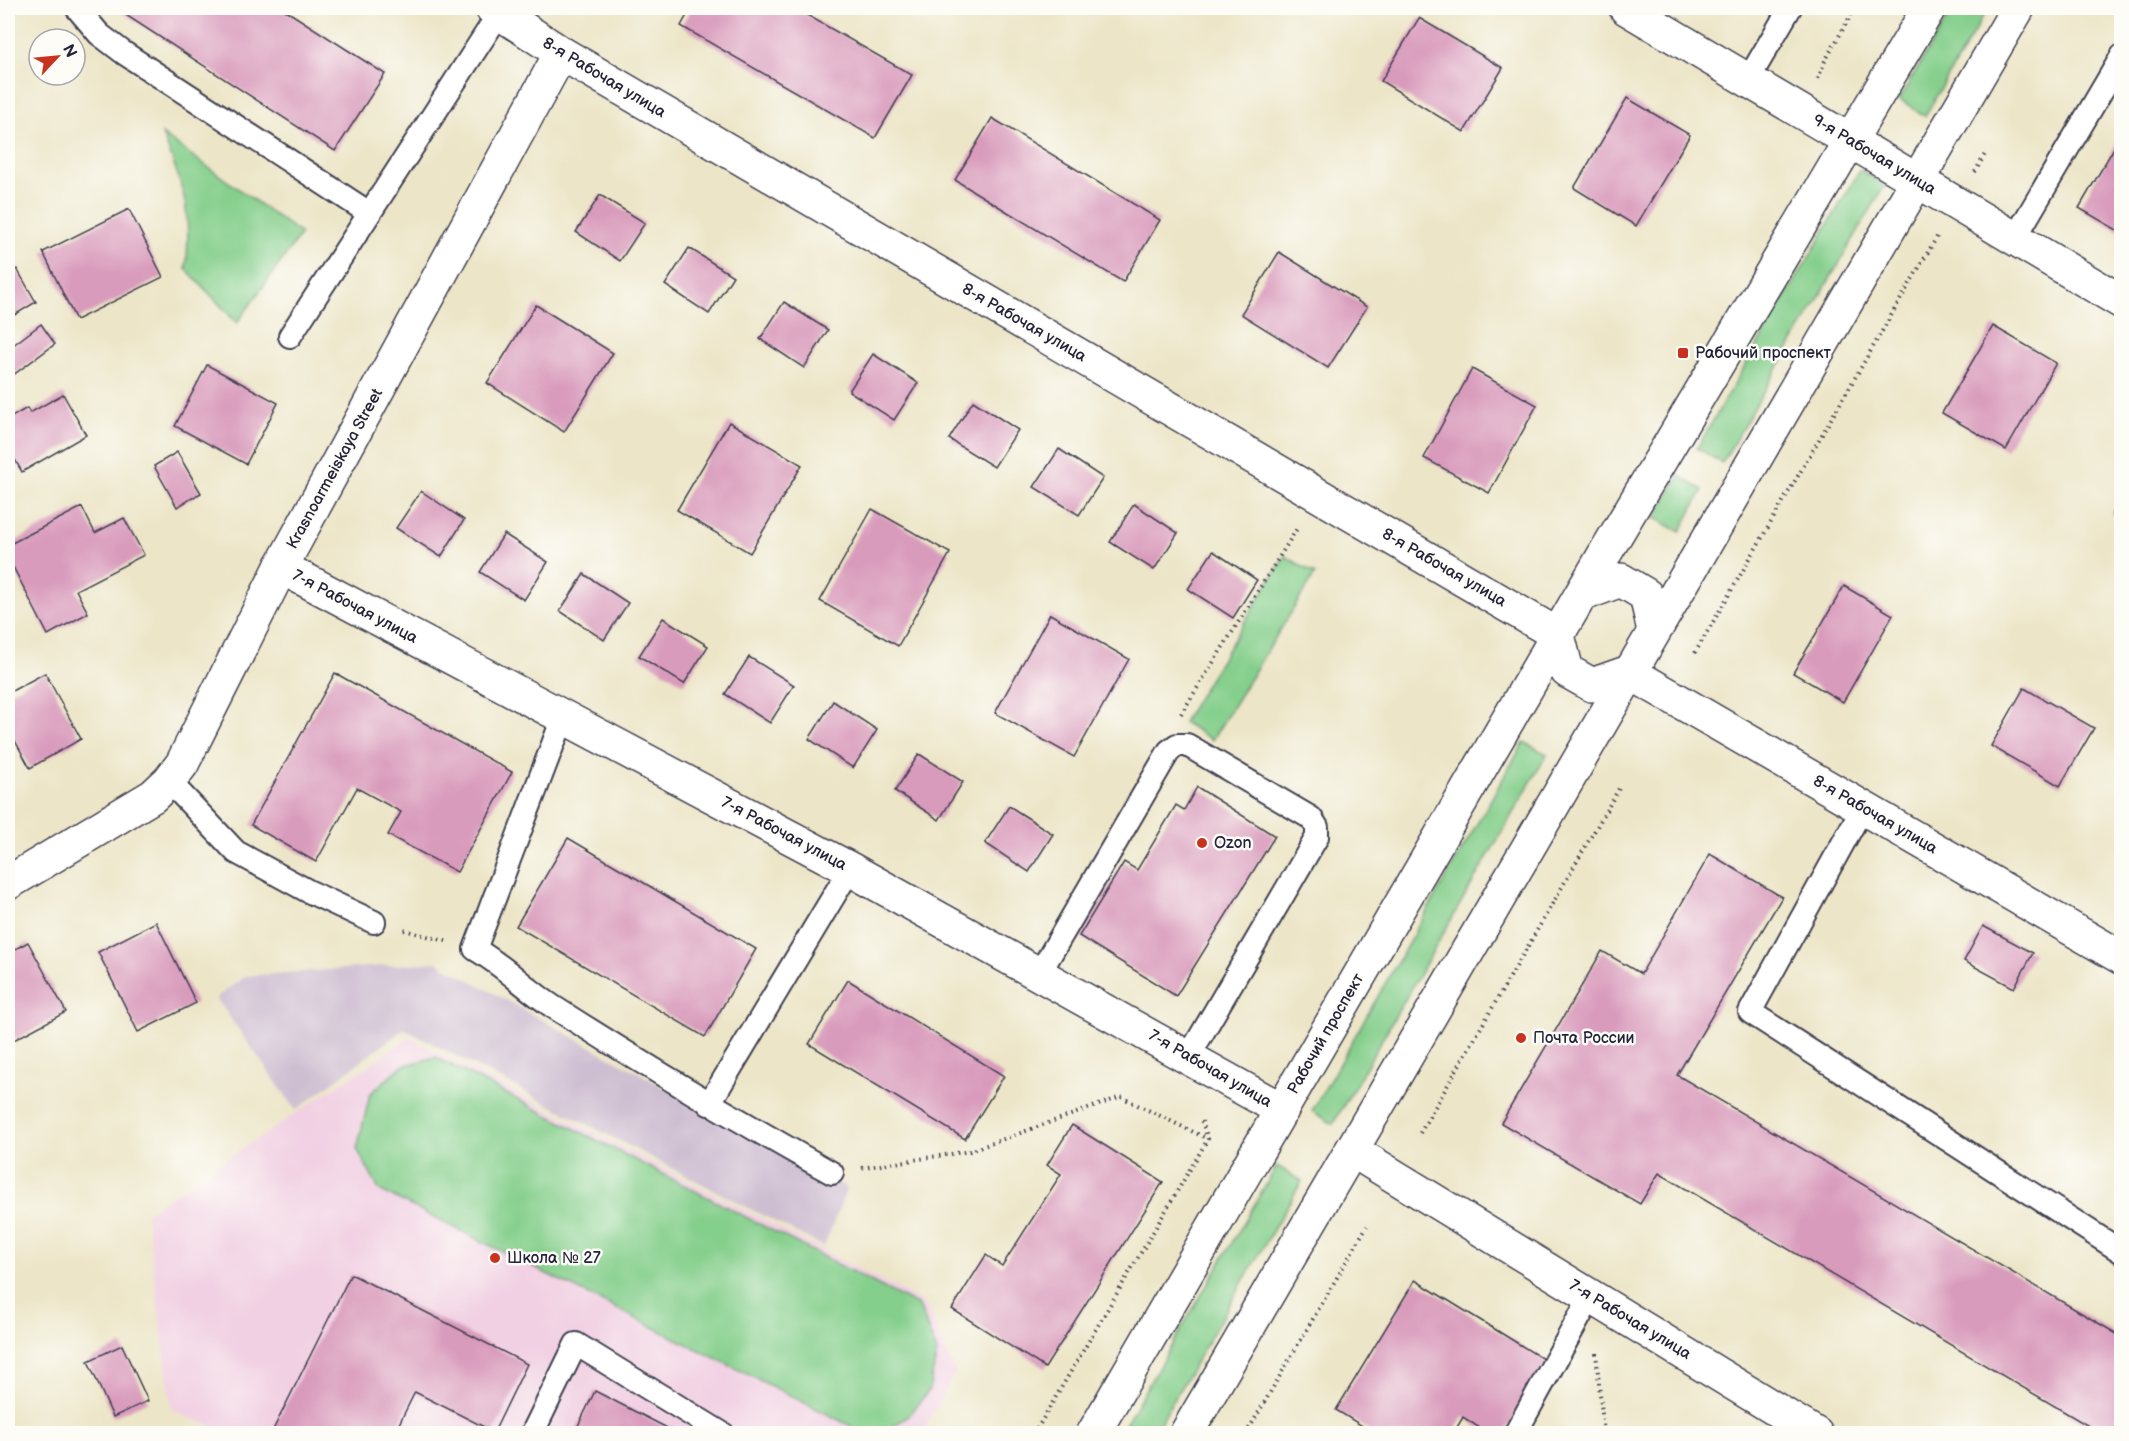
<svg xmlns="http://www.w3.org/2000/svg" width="2129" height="1441" font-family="'Balsamiq Sans',sans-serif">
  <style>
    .built { fill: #f1d0e3 }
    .industrial { fill: #cebed1 }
    .green { fill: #85cf8c; stroke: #547864; stroke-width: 1.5 }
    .building { fill: #d99bbc }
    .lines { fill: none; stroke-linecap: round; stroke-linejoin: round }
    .service-casing { stroke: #403f50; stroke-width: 26 }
    .minor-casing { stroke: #403f50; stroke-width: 36 }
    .tertiary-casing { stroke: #403f50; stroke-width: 36 }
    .path { stroke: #403f50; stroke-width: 4; stroke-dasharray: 1.5 4.5; stroke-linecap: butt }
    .service { stroke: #fff; stroke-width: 22 }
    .minor { stroke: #fff; stroke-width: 33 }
    .tertiary { stroke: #fff; stroke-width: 33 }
    .poi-dot { fill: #c8321e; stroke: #fdfcf7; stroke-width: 2 }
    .labels { text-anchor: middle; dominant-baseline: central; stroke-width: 5; stroke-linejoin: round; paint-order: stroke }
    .street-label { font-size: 16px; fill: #22223b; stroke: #fdfcf7 }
    .poi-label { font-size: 16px; fill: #22223b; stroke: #fdfcf7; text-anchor: start }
  </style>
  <rect width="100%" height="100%" fill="#fdfcf7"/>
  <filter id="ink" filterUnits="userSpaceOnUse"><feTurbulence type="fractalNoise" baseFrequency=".0167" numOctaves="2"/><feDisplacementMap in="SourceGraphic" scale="12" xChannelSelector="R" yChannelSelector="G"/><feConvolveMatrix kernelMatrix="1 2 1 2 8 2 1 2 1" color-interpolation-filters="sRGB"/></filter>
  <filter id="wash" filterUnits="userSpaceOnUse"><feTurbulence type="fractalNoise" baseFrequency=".008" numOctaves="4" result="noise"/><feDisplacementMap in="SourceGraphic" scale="24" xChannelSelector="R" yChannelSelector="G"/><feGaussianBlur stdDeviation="1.35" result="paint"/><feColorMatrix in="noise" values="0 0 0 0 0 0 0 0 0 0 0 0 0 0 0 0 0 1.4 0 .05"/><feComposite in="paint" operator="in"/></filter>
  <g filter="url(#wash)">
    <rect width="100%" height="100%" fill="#ece5c7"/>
    <polygon class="built" points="409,1038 925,1303 955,1372 923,1433 227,1433 172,1410 146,1213"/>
    <polygon class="industrial" points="437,962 847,1188 824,1247 404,1029 296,1110 216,998 245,976"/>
    <g class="green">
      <polygon points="1953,8 1988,8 1925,116 1899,99"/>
      <path d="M162 134 301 234 237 323 186 269C192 210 184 188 162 134Z"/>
      <polygon points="1860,170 1885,185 1722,463 1697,448"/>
      <polygon points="1679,476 1703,490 1680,532 1655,518"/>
      <polygon points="1285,556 1315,574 1212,740 1183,722"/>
      <polygon points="1524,742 1547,754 1333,1124 1312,1111"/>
      <polygon points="435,1057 919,1306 937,1352 929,1390 909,1416 882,1433 865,1433 379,1190 357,1149 370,1094 402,1066"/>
      <polygon points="1277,1166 1302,1181 1154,1433 1120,1433"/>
    </g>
    <g id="blocks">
      <g class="building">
        <polygon points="115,8 282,8 385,74 335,151"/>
        <polygon points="691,8 795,8 912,75 875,138 681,26"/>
        <polygon points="1419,18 1503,68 1464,132 1381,81"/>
        <polygon points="1627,98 1690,135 1636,226 1574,188"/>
        <polygon points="992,118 1160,220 1123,282 955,180"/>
        <polygon points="2122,134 2122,233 2079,208"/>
        <polygon points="600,195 645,223 620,261 576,232"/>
        <polygon points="129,209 163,277 76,320 43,252"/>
        <polygon points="689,248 733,276 709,314 665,285"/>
        <polygon points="1279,252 1367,307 1328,368 1241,314"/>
        <polygon points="17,269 36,302 8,319 8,274"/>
        <polygon points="784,302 828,330 804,368 760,339"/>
        <polygon points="536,305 613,353 564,432 487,383"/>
        <polygon points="41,324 55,344 9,378 8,349"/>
        <polygon points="1993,326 2056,363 2006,450 1942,413"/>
        <polygon points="873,354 918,383 894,420 849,391"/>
        <polygon points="207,365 278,403 246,464 175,426"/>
        <polygon points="1472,369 1537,405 1489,493 1424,458"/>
        <polygon points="63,394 86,435 22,472 8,447 8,419 27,408 30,413"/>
        <polygon points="973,401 1018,430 994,467 949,439"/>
        <polygon points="729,422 802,465 750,553 677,510"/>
        <polygon points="1059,449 1103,478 1079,515 1034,487"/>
        <polygon points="177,452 201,493 177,507 154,466"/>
        <polygon points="421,491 464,520 441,557 396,528"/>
        <polygon points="2122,498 2122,520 2112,514"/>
        <polygon points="1134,504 1178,533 1154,570 1110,542"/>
        <polygon points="82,507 95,533 124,518 144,555 76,590 88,613 48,635 8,557 8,545"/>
        <polygon points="872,509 950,553 898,646 820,601"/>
        <polygon points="504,534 548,562 524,600 480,572"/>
        <polygon points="1213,551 1257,580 1233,618 1188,589"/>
        <polygon points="584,574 628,603 604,640 560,611"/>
        <polygon points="1844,586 1893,615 1843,702 1793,673"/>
        <polygon points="1050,614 1129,659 1074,757 995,713"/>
        <polygon points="663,618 708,646 684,684 639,656"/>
        <polygon points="749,657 794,685 770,723 725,694"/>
        <polygon points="45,673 81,739 30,768 8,728 8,693"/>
        <polygon points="335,673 512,772 457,872 388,835 401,812 357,788 316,862 251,825"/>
        <polygon points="2024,688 2094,728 2060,786 1991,746"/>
        <polygon points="833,701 877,730 853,768 809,739"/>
        <polygon points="919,754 963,782 939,820 895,791"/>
        <polygon points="1197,787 1275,836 1176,996 1079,936 1124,862 1137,870 1176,805 1184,810"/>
        <polygon points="1009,806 1053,834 1029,872 985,843"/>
        <polygon points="568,838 756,949 705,1037 516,926"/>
        <polygon points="1710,854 1782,897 1677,1075 2122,1337 2122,1434 2102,1434 1659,1173 1640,1204 1501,1123 1602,951 1641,974"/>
        <polygon points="156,922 196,1003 138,1032 98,952"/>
        <polygon points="1983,926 2033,953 2014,988 1964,961"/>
        <polygon points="28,942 66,1012 14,1040 8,1027 8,953"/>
        <polygon points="848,980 1004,1076 965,1139 809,1044"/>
        <polygon points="1072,1125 1163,1182 1045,1368 952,1309 986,1255 1002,1266 1061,1174 1047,1165"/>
        <polygon points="351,1274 527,1364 494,1432 415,1392 394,1434 271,1434"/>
        <polygon points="1415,1280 1548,1362 1504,1434 1489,1434 1463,1417 1453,1434 1367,1434 1369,1430 1336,1410"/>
        <polygon points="122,1345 148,1401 113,1417 88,1361"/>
        <polygon points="595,1391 679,1434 574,1434"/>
      </g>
    </g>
  </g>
  <g filter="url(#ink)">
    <use href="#blocks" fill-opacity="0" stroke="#403f50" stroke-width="1.5"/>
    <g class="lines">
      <defs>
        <g id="service">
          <polyline points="77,8 99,34 124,53 369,213"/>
          <polyline points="1748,80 1790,8"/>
          <polyline points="2015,238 2122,56"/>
          <polyline points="290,336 500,12"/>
          <path d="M563 718 475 949C503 965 525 988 552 1006 644 1065 737 1120 832 1173"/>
          <polyline points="169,781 236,852 308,891 374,922"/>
          <polyline points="1863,807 1750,1012 2122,1252"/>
          <polyline points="1039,974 1169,751 1177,745 1187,745 1311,818 1317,827 1317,837 1189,1056"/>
          <polyline points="709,1104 850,869"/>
          <polyline points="532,1434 576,1344 723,1434"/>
          <polyline points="1515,1434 1591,1296"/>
        </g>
        <g id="minor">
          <polyline points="1626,8 2122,302"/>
          <polyline points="281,567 850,869 1282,1110"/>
          <polyline points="1581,595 1621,580 1646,595 1654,631"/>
          <polyline points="1558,635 1567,671 1592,685 1629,672 2122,958"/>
          <polyline points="8,883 153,796 169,781 182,764 281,567 561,53"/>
          <polyline points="1353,1151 1816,1434"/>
        </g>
        <g id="tertiary">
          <polyline points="492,8 561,53 1558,635"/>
          <polyline points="1093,1434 1604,555 1929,8"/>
          <polyline points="1186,1434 2018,8"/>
        </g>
      </defs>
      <use href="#service" class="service-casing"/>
      <use href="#minor" class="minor-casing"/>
      <use href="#tertiary" class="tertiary-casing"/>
      <g class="path">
        <polyline points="1818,79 1825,61 1855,8"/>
        <polyline points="1975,172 1985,154"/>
        <polyline points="1695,653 1938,235"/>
        <polyline points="1181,714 1298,527"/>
        <polyline points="404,930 446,941"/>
        <polyline points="1420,1133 1621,785"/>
        <polyline points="862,1168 970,1151 1121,1097 1208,1139"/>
        <polyline points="1596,1353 1604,1434"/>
        <polyline points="1034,1434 1208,1139 1201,1119"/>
        <polyline points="1246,1434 1367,1226"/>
      </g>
      <use href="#service" class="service"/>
      <use href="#minor" class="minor"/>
      <use href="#tertiary" class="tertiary"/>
    </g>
  </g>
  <g class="poi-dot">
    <rect x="1677" y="347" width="12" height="12" rx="3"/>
    <circle cx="1202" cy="843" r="6"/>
    <circle cx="1521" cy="1038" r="6"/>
    <circle cx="495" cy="1258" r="6"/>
  </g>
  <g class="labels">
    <g class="street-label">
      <text transform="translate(604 78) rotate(31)">8-я Рабочая улица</text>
      <text transform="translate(1874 155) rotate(31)">9-я Рабочая улица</text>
      <text transform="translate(1024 323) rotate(30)">8-я Рабочая улица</text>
      <text transform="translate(335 469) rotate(-61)">Krasnoarmeiskaya Street</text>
      <text transform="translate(1444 568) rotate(30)">8-я Рабочая улица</text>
      <text transform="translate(355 607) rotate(28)">7-я Рабочая улица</text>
      <text transform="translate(1875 815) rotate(30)">8-я Рабочая улица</text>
      <text transform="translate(784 834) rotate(28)">7-я Рабочая улица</text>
      <text transform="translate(1326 1034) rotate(-60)">Рабочий проспект</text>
      <text transform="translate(1210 1069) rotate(30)">7-я Рабочая улица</text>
      <text transform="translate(1630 1320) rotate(31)">7-я Рабочая улица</text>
    </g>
    <g class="poi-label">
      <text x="1695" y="353">Рабочий проспект</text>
      <text x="1214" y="843">Ozon</text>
      <text x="1533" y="1038">Почта России</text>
      <text x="507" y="1258">Школа № 27</text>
    </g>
  </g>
  <rect width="2129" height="1441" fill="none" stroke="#fdfcf7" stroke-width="30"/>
  <g transform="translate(57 57) rotate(64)"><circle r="28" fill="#fdfcf7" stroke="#a5a5ac" stroke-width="1.5"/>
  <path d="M0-4.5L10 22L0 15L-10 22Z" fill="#c8321e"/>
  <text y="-9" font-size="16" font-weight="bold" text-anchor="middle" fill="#22223b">N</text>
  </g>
</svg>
